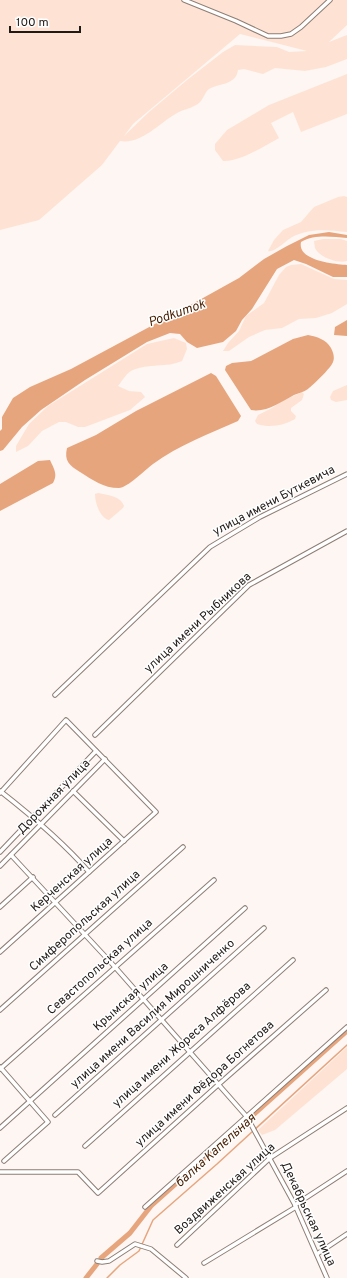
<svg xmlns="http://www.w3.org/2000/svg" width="347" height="1278" font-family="Overpass,sans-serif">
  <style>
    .green { fill: #fee3d4; fill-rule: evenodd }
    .water { fill: #e7a57e }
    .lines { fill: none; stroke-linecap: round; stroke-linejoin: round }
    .stream { stroke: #e7a57e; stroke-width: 1.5 }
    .canal { stroke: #e7a57e; stroke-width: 5 }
    .minor-casing { stroke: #8d7e75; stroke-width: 5.5 }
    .minor { stroke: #fff; stroke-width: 3.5 }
    .labels { text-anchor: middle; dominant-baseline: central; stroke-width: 3; stroke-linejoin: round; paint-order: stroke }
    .street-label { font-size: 12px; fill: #201a17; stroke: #fff }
    .water-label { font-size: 13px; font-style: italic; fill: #481e01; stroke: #fff }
  </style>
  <rect width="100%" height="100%" fill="#fdf6f2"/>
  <g class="green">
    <path d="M0 0H347V25L329 42 347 35V59L326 67 305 71 275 68 263 74 244 69 238 70C236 85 220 83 209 89 205 92 203 100 199 103 193 108 185 109 179 112 161 121 142 145 120 141L102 165 39 220 0 230ZM240 34 307 51 289 52 277 47 235 45 223 52 187 80 149 112 124 136 133 124Z"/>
    <path d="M347 74V114L301 132 293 112 271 123 279 138C265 146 239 162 223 161L215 150V144L227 130 269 105Z"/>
    <path d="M344 196 347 197V232C328 230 312 228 294 236 287 239 275 253 268 251L274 240 283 230 301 222 314 207 338 197Z"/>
    <path d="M323 239H341L347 241V261C338 264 319 257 315 248 315 247 314 242 314 241Z"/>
    <polygon points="301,264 334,279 347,280 347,304 332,313 316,318 299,319 282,328 265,330 249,337 229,351 223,351 228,343 239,331 246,316 264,303 279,275 286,267 291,265"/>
    <path d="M174 338 186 343 187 349 182 361C167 368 148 363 133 370 127 372 122 381 118 386L129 391 141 392 145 397 130 410 85 427H78L66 422H59L42 431 28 446 16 452V446L29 424 48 406 147 344Z"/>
    <polygon points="347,385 347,400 336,402 331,400 330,397 333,391"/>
    <path d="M302 392 304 394 302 400 291 408V411L296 416 295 419C283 426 270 428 257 424L255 421 258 415 272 408 282 401Z"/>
    <path d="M98 493C107 495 121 496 124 506L123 508 109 520C100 518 95 503 95 494Z"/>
    <polygon points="347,1047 347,1069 275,1130 262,1135 258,1130"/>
  </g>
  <g class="water">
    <path d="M329 232 347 235V238C332 237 315 234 301 242 297 261 335 264 347 265V277H333L306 264 294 260 277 269 252 309 242 320 236 331 223 342 197 348 187 342 180 334 170 333 147 342 85 380 41 410 22 427 3 450 0 451V431L2 429V417L13 398 30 387 71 369 194 303 239 278 264 259 287 246 309 235Z"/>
    <polygon points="347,320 347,336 334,335 335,327"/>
    <path d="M308 335C317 337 326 339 331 348 333 352 335 357 333 362 331 368 313 385 308 389 304 392 298 393 294 395 281 402 266 413 251 410L225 370 226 366 232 363 251 361 293 339Z"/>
    <path d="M211 373 216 376 241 416 238 421C209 434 179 445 153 464 145 470 127 488 119 488 103 488 93 480 80 472 69 465 64 461 67 448L96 435 136 411Z"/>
    <path d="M50 460C54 469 58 474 53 483L0 511V484L38 461Z"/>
  </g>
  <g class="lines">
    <g class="stream">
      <polyline points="97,1264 101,1258"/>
      <polyline points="107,1278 120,1265 139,1251 153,1220 217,1164 347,1045"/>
    </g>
    <g class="canal">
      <polyline points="101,1258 130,1233 151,1206 347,1031"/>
      <polyline points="86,1278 97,1264"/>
    </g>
    <defs>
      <g id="minor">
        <polyline points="184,0 236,21 268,36 281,36 291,34 301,27 330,0"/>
        <polyline points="55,695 210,547 260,517 347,474"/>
        <polyline points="95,735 249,585 347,531"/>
        <path d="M0 791C32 816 63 842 89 872"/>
        <polyline points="73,791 124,841"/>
        <polyline points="0,793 66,720 156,812 0,952"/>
        <polyline points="0,852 96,751"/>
        <polyline points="11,855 115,967 247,1117 295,1205 327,1278"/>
        <polyline points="0,866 105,759"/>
        <polyline points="0,907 33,877"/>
        <polyline points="0,1010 183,847"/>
        <polyline points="0,1067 48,1122 4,1161"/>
        <polyline points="0,1069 214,880"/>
        <polyline points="55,1115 264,928"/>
        <polyline points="0,1128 245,908"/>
        <polyline points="85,1146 293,960"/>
        <polyline points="0,1172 78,1172 98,1193 219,1084 326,990"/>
        <polyline points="295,1205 347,1171"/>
        <polyline points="145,1207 347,1027"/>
        <polyline points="177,1245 270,1158 347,1108"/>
        <polyline points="317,1254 347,1234"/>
        <polyline points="97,1261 102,1262 109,1261 135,1244 151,1249 186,1278"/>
        <polyline points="204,1263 296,1207"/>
      </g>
    </defs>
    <use href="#minor" class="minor-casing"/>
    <use href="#minor" class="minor"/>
  </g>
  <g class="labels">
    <g class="street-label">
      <text transform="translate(274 501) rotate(-28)">улица имени Буткевича</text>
      <text transform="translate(198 623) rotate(-43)">улица имени Рыбникова</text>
      <text transform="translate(54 797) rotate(-46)">Дорожная улица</text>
      <text transform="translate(72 875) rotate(-42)">Керченская улица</text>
      <text transform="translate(85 921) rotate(-42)">Симферопольская улица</text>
      <text transform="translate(100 967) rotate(-42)">Севастопольская улица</text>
      <text transform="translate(131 997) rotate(-42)">Крымская улица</text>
      <text transform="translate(153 1014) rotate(-42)">улица имени Василия Мирошниченко</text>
      <text transform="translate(182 1045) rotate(-42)">улица имени Жореса Алфёрова</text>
      <text transform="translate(205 1084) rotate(-42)">улица имени Фёдора Богнетова</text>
      <text transform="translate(225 1189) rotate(-42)">Воздвиженская улица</text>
      <text transform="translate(308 1214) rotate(65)">Декабрьская улица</text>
    </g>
    <g class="water-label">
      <text transform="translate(177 314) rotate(-19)">Podkumok</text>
      <text transform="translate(216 1151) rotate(-42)">балка Капельная</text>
    </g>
  </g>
  <path d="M10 26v6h70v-6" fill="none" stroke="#201a17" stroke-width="2"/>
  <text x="16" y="26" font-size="12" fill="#201a17" stroke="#ffffff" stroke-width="3" paint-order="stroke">100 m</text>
</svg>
